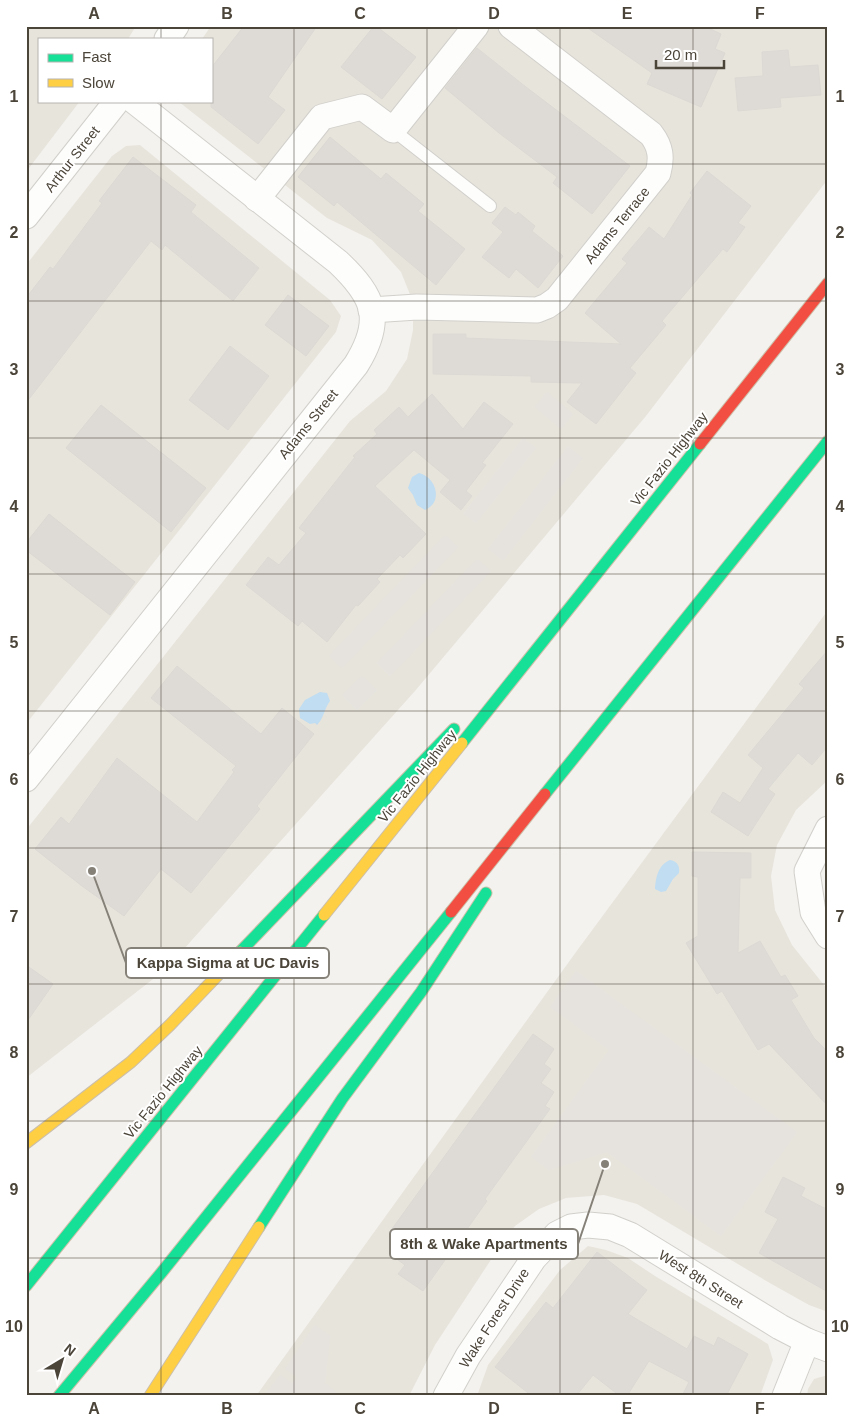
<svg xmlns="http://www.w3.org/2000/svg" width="854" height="1422" font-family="Arial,sans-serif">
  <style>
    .residential { fill: #e7e4dc }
    .parking { fill: #e6e3df }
    .water { fill: #c0ddf1 }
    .building { fill: #dedbd6; stroke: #dcd9d4 }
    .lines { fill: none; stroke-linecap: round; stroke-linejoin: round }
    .lane-casing { stroke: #d2d0cb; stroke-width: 14 }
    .street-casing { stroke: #d2d0cb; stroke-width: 27 }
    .fast-casing { stroke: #ccbfa9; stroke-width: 13 }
    .slow-casing { stroke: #ccbfa9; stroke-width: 13 }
    .jam-casing { stroke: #ccbfa9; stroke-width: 13 }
    .lane { stroke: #fdfdfc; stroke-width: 12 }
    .street { stroke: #fdfdfc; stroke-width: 25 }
    .fast { stroke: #16e098; stroke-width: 11 }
    .slow { stroke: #ffcf43; stroke-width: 11 }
    .jam { stroke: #f24e42; stroke-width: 11 }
    .grid { fill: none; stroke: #4b4439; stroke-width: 1; stroke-opacity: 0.55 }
    .labels { text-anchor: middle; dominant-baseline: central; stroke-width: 4; stroke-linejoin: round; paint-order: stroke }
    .street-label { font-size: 14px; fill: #4b4439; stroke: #fff }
    .leader { fill: none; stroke: #868178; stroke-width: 2 }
    .callout-dot { fill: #868178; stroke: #fff; stroke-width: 2 }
    .callout { fill: #fff; stroke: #868178; stroke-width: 2 }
    .callout-label { font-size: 15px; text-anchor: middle; font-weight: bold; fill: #4b4439 }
    .neatline { fill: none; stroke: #4b4439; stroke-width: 2 }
    .grid-label { font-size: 16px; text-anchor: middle; font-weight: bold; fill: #4b4439 }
  </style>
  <rect width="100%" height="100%" fill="#f4f2ee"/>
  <g class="residential">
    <polygon points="26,26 136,26 128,39 39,39 39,101 80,101 26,172"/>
    <polygon points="211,26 828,26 828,179 646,416 415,691 166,969 26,1078 26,830 350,421 386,391 407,359 413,330 413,302 401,272 372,240 327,218 179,102 211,101 211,39 202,39"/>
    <polygon points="140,145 330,300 341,316 336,332 26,724 26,265 112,156 126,146"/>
    <polygon points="828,610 828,780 796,810 777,845 771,876 775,910 792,945 828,990 828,1312 809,1305 768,1282 637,1204 604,1195 566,1198 539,1209 515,1226 498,1249 435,1345 409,1396 256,1396 576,952"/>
    <polygon points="588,1246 606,1250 628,1258 655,1276 768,1344 773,1360 760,1396 477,1396 488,1365 560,1270"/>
    <polygon points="828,1375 828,1396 807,1396 808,1389 814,1379"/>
  </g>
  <g class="parking">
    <polygon points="547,392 573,414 561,429 535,407"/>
    <polygon points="523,438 536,448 476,523 463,514"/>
    <polygon points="568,446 583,458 503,561 488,549"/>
    <polygon points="445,535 458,547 342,668 329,656"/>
    <polygon points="477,559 491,571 390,676 377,663"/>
    <polygon points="362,676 377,690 357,710 342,695"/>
    <polygon points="576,971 797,1132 721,1236 607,1152 549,1170 531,1157 609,1050 550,1007"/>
    <polygon points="315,1325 330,1336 325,1383 338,1394 336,1396 264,1396 280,1375 292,1383 297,1377 285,1369"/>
  </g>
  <g class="water">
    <path d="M419 473C436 477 444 502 425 510L417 505 413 495 408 488 412 477Z"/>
    <path d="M320 692 327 693 330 701C324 709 324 718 317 725L315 723 310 724 300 718 299 709 305 700Z"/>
    <path d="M670 860C677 861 680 866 679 873L673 879 666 891 661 892 655 889C656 877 658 865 670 860Z"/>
  </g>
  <g class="building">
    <polygon points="244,26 317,26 268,97 285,110 258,144 211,107 211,68"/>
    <polygon points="374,26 376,26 416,57 382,99 341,67"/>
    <polygon points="585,26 704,26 721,34 715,49 725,53 701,107 647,84 652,73"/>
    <polygon points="477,48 526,87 630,166 592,214 553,183 557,177 499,133 445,88"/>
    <polygon points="788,50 790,67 818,65 821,95 780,98 781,107 738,111 735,78 763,76 762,52"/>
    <polygon points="330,137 381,179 386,173 424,204 418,211 465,249 436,285 337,202 334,206 298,177"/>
    <polygon points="133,157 196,205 191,212 259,268 233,301 165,245 162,250 151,241 26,403 26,298 50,267 53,269 102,203 99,201"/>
    <polygon points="707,171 751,206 738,223 745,227 727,252 723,249 662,321 666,325 630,368 636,373 596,424 567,402 582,383 531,382 531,376 433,374 433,334 466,334 466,338 621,344 585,313 627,263 622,259 649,227 664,239 692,195 690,193"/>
    <polygon points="505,207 516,215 518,212 535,226 532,231 563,256 538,288 516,269 509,278 482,257 503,232 492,223"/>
    <polygon points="288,295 329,326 306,356 265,325"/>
    <polygon points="230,346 269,376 228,430 189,400"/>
    <polygon points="432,394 463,429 484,402 513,424 482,463 486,465 466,491 472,496 461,510 440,492 450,480 414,450 375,486 426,534 403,558 400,555 377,579 380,582 358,606 356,605 327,642 302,621 298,626 246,585 268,557 279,565 306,533 299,528 355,457 353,456 377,434 374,430 399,407 408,417"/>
    <polygon points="101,405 206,488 171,532 66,448"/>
    <polygon points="49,514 135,582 110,615 26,550 26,543"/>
    <polygon points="828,650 828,746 812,765 798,753 768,789 775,794 748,836 711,812 723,792 740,803 763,768 748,755 804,688 799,684"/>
    <polygon points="177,666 261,734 282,708 314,734 257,806 260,809 191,893 161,869 124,916 82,886 35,849 61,817 69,824 117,758 197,822 234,772 232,770 236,766 151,698"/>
    <polygon points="692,852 751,853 751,878 740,878 738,953 760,941 781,977 785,975 798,996 791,1000 814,1038 828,1052 828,1106 769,1044 758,1050 722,991 717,994 686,943 698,936 698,877 692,876"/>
    <polygon points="26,965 53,984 26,1023"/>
    <polygon points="533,1034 554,1049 544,1064 551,1069 541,1083 554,1092 545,1106 550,1109 485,1199 487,1201 423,1291 398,1274 405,1265 390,1254 399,1240 389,1233"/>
    <polygon points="783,1177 805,1188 801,1196 828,1210 828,1292 759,1253 778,1219 765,1212"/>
    <polygon points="597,1252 647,1290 628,1314 687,1349 694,1336 714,1346 718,1337 748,1354 726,1396 682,1396 689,1382 649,1361 627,1396 620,1396 593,1375 576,1396 532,1396 495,1367 546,1302 553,1308"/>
  </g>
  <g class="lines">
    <defs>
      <polyline id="lane" points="393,130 490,206"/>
      <g id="street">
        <polyline points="167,39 176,26"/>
        <polyline points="257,199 322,117 362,107 393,130 476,26"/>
        <polyline points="26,216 117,101"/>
        <path d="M371 310 417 307 537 310 547 306 557 299 658 173C662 158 661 147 651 134L511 26"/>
        <path d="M26 779 356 365C384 320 375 297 338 262L134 101"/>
        <polyline points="828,829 807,871 813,912 828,936"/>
        <polyline points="446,1396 468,1356 534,1258 557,1234 571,1227 588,1225 610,1227 630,1235 780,1327 807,1341 828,1349"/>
        <polyline points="785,1396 807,1341"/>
      </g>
      <g id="fast">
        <polyline points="462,743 700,444"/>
        <polyline points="545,794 828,441"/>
        <polyline points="240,952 454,729"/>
        <polyline points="259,1227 342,1099 421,992 486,893"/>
        <polyline points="26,1286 324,915"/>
        <polyline points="59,1396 162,1272 451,912"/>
      </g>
      <g id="slow">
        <polyline points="324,915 462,743"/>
        <polyline points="26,1143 131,1062 170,1025 240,952"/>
        <polyline points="150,1396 259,1227"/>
      </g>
      <g id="jam">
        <polyline points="700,444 828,283"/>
        <polyline points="451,912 545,794"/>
      </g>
    </defs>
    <use href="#lane" class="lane-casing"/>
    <use href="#street" class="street-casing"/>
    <use href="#fast" class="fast-casing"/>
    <use href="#slow" class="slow-casing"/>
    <use href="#jam" class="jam-casing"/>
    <use href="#lane" class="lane"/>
    <use href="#street" class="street"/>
    <use href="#fast" class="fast"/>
    <use href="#slow" class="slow"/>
    <use href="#jam" class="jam"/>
  </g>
  <path class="grid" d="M161 26V39M294 26V1396M427 26V1396M560 26V1396M693 26V1396M161 101V1396M26 164H828M26 301H828M26 438H828M26 574H828M26 711H828M26 848H828M26 984H828M26 1121H828M26 1258H828"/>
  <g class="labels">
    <g class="street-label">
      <text transform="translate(72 159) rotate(-52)">Arthur Street</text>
      <text transform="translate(617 225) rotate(-51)">Adams Terrace</text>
      <text transform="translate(308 424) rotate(-51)">Adams Street</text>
      <text transform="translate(669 459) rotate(-52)">Vic Fazio Highway</text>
      <text transform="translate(417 776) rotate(-51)">Vic Fazio Highway</text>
      <text transform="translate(163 1092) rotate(-51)">Vic Fazio Highway</text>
      <text transform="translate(701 1279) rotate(32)">West 8th Street</text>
      <text transform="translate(494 1318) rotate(-57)">Wake Forest Drive</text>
    </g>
  </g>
  <path class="leader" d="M92 871L126 963M605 1164L578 1244"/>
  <g class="callout-dot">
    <circle cx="92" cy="871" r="5"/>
    <circle cx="605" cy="1164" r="5"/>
  </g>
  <g class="callout">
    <rect x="126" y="948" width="203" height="30" rx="5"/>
    <rect x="390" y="1229" width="188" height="30" rx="5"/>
  </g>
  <g class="callout-label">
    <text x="228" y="968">Kappa Sigma at UC Davis</text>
    <text x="484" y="1249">8th &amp; Wake Apartments</text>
  </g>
  <rect width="854" height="1422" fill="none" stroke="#ffffff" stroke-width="55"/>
  <rect x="38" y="38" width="175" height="65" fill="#ffffff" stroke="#b7b4b0"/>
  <rect x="48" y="54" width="25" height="8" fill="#16e098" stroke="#b7b4b0"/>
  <text x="82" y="62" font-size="15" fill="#4b4439">Fast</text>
  <rect x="48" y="79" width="25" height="8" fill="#ffcf43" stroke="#b7b4b0"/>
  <text x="82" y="88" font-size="15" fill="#4b4439">Slow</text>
  <g transform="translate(62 1360) rotate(38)" stroke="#ffffff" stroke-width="4" paint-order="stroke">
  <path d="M0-4L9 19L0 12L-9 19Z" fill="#4b4439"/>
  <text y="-8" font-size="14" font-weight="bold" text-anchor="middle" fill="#4b4439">N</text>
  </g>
  <path d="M656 60v8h68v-8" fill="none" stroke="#4b4439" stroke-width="2.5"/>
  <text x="664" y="60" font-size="15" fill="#4b4439" stroke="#ffffff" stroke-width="4" paint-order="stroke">20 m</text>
  <rect x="28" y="28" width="798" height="1366" class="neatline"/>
  <g class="grid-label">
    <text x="94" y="19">A</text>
    <text x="227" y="19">B</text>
    <text x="360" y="19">C</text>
    <text x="494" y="19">D</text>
    <text x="627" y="19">E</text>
    <text x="760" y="19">F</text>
    <text x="14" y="102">1</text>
    <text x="840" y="102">1</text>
    <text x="14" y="238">2</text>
    <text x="840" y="238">2</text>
    <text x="14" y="375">3</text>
    <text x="840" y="375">3</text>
    <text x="14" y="512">4</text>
    <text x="840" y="512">4</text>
    <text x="14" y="648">5</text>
    <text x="840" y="648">5</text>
    <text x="14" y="785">6</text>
    <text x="840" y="785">6</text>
    <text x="14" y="922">7</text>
    <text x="840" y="922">7</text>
    <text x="14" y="1058">8</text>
    <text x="840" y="1058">8</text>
    <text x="14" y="1195">9</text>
    <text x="840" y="1195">9</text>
    <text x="14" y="1332">10</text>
    <text x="840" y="1332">10</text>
    <text x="94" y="1414">A</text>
    <text x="227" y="1414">B</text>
    <text x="360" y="1414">C</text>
    <text x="494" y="1414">D</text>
    <text x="627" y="1414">E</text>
    <text x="760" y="1414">F</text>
  </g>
</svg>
